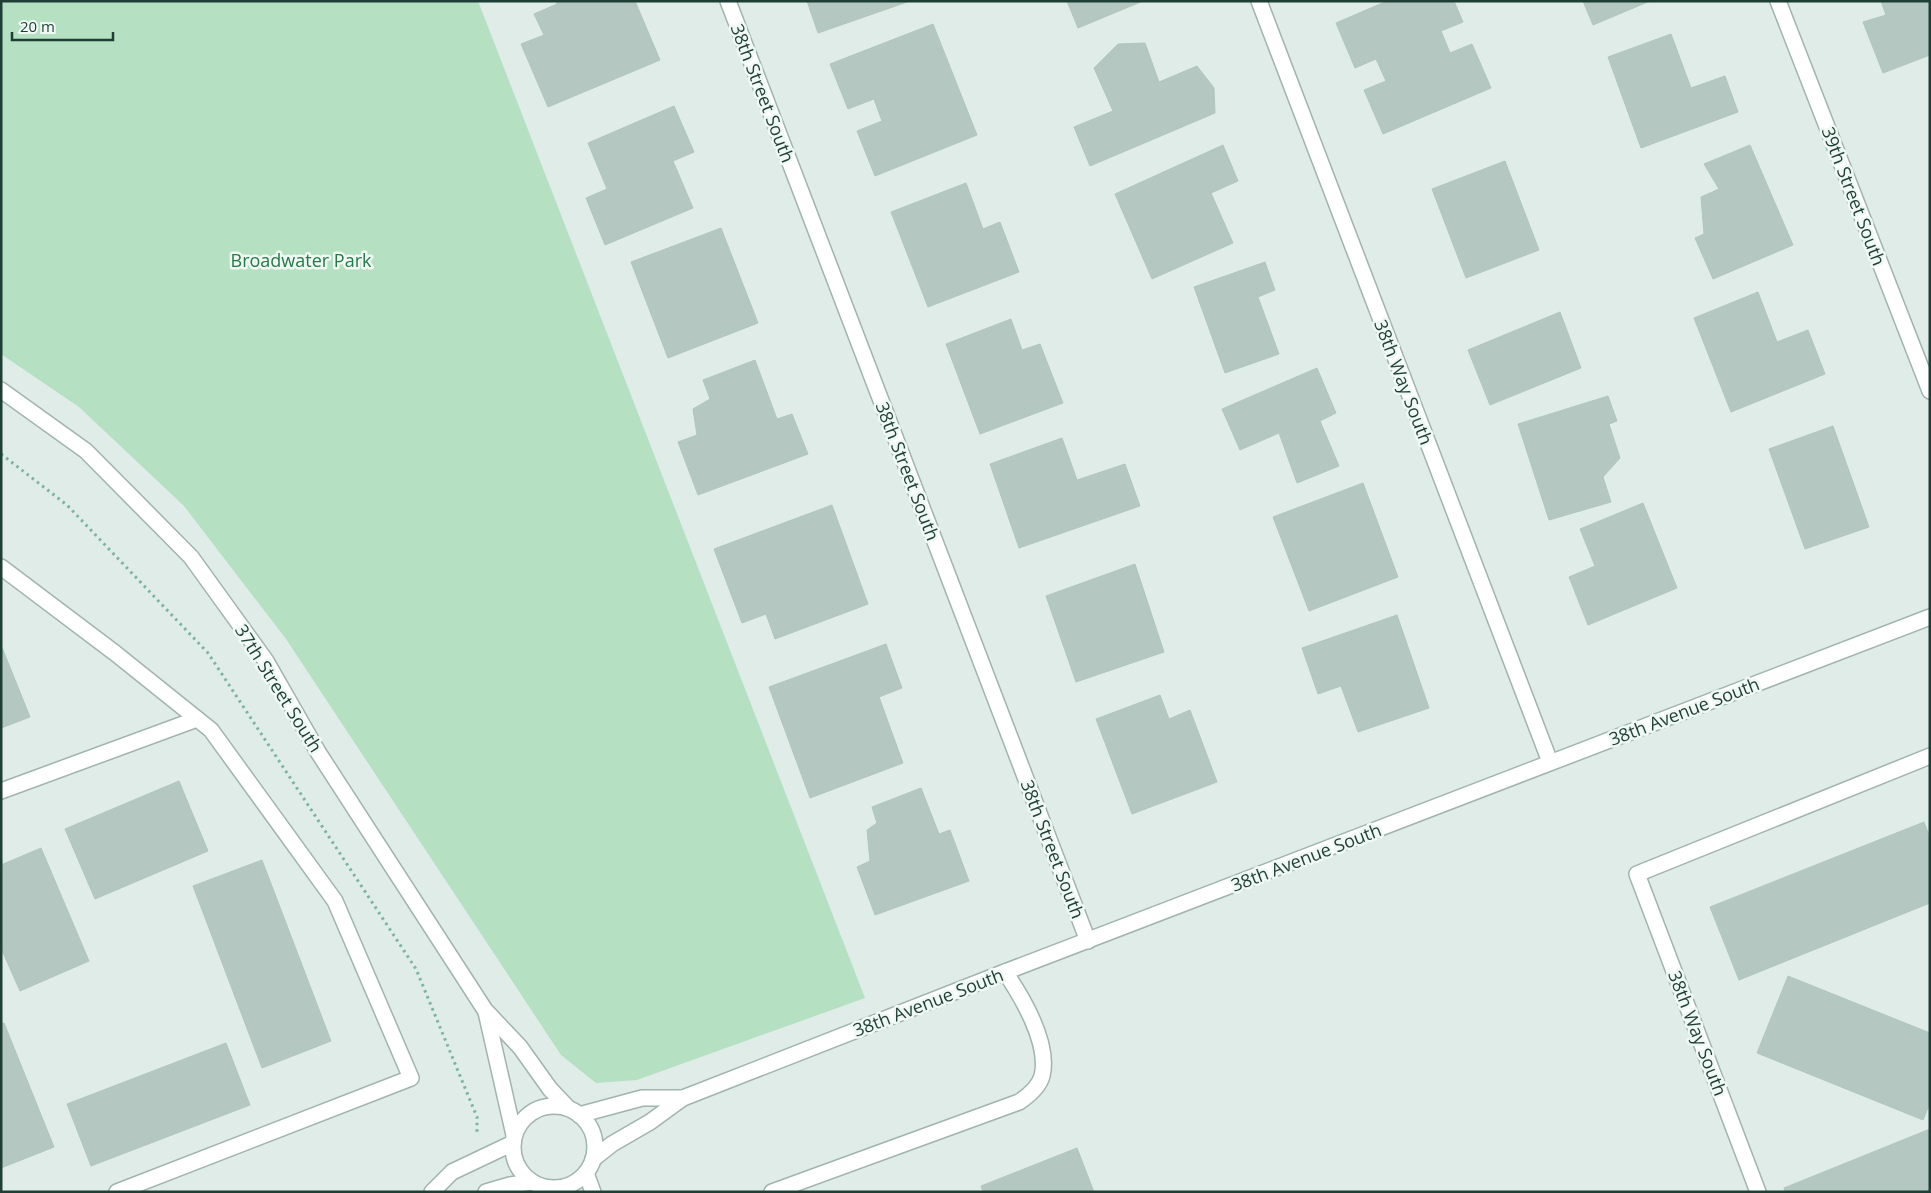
<svg xmlns="http://www.w3.org/2000/svg" width="1931" height="1193" font-family="'Open Sans',sans-serif">
  <style>
    .green { fill: #b5e0c2 }
    .building { fill: #b4c7c0; stroke: #b1c6be }
    .lines { fill: none; stroke-linecap: round; stroke-linejoin: round }
    .minor-casing { stroke: #a1b4ae; stroke-width: 18 }
    .path { stroke: #7bb3a4; stroke-width: 3; stroke-dasharray: 2.5 4; stroke-linecap: butt }
    .minor { stroke: #fff; stroke-width: 15 }
    .labels { text-anchor: middle; dominant-baseline: central; stroke-width: 5; stroke-linejoin: round; paint-order: stroke }
    .street-label { font-size: 18px; fill: #1e3e36; stroke: #f0f8f4 }
    .park-label { font-size: 18px; fill: #247948; stroke: #f0f8f4 }
  </style>
  <rect width="100%" height="100%" fill="#dfece7"/>
  <polygon class="green" points="1,1 478,1 865,998 637,1080 596,1083 561,1055 286,639 184,506 79,407 1,354"/>
  <g class="building">
    <polygon points="556,1 635,1 660,60 548,107 521,44 544,35 534,14 557,4"/>
    <polygon points="807,1 910,1 818,33"/>
    <polygon points="1067,1 1143,1 1078,28"/>
    <polygon points="1387,1 1454,1 1463,22 1441,31 1450,53 1472,44 1491,88 1383,134 1364,90 1386,81 1376,59 1355,68 1336,23"/>
    <polygon points="1583,1 1650,1 1593,25"/>
    <polygon points="1881,1 1930,1 1930,55 1883,73 1863,22 1886,15"/>
    <polygon points="933,24 977,135 875,176 857,131 882,121 874,99 848,109 830,64"/>
    <polygon points="1671,34 1691,88 1725,76 1738,112 1641,148 1608,57"/>
    <polygon points="1145,43 1159,82 1197,66 1214,88 1215,113 1090,166 1074,127 1113,111 1094,68 1118,44"/>
    <polygon points="674,106 694,152 673,161 693,208 605,245 586,198 607,189 588,143"/>
    <polygon points="1223,145 1238,181 1211,193 1233,243 1152,279 1115,194"/>
    <polygon points="1750,145 1793,245 1713,279 1695,238 1704,234 1701,197 1719,189 1704,164"/>
    <polygon points="1505,161 1539,250 1466,278 1432,189"/>
    <polygon points="966,183 983,229 1000,222 1019,272 928,307 891,212"/>
    <polygon points="721,228 758,323 668,358 631,262"/>
    <polygon points="1265,262 1275,290 1258,297 1279,354 1225,373 1194,287"/>
    <polygon points="1758,292 1777,342 1808,330 1825,374 1731,412 1694,318"/>
    <polygon points="1560,312 1581,368 1490,405 1468,350"/>
    <polygon points="1011,319 1022,350 1040,344 1063,403 980,434 946,344"/>
    <polygon points="755,360 777,419 792,414 808,454 698,495 678,442 697,435 693,409 710,399 703,380"/>
    <polygon points="1317,368 1336,413 1320,421 1339,466 1297,483 1279,433 1240,450 1222,409"/>
    <polygon points="1608,396 1617,421 1609,424 1620,458 1603,477 1611,502 1549,520 1518,424"/>
    <polygon points="1833,426 1869,527 1805,549 1769,449"/>
    <polygon points="1062,438 1077,480 1125,464 1140,506 1019,548 990,464"/>
    <polygon points="1363,483 1398,577 1309,611 1273,517"/>
    <polygon points="1643,503 1677,588 1588,625 1569,577 1595,566 1580,529"/>
    <polygon points="832,505 868,604 775,639 766,614 742,623 714,549"/>
    <polygon points="1135,564 1164,652 1076,682 1046,596"/>
    <polygon points="1397,615 1429,708 1358,732 1341,686 1318,694 1302,648"/>
    <polygon points="886,644 902,688 879,697 903,763 810,798 769,687"/>
    <polygon points="1,645 30,717 1,728"/>
    <polygon points="1160,695 1169,719 1190,710 1217,782 1132,814 1096,719"/>
    <polygon points="179,781 208,851 95,899 65,829"/>
    <polygon points="921,788 939,834 950,830 969,881 875,915 857,867 870,861 867,830 877,823 872,807"/>
    <polygon points="1924,822 1930,838 1930,903 1739,980 1710,907"/>
    <polygon points="41,848 89,961 20,991 1,948 1,865"/>
    <polygon points="262,860 331,1041 262,1068 193,886"/>
    <polygon points="1788,976 1930,1033 1930,1103 1923,1120 1757,1053"/>
    <polygon points="4,1023 54,1147 1,1168 1,1024"/>
    <polygon points="226,1043 250,1105 91,1166 67,1104"/>
    <polygon points="1930,1129 1930,1192 1785,1192 1784,1188"/>
    <polygon points="1077,1148 1094,1192 983,1192 981,1186"/>
  </g>
  <g class="lines">
    <defs>
      <g id="minor">
        <polyline points="728,1 1088,941"/>
        <polyline points="1259,1 1550,762"/>
        <polyline points="1778,1 1930,391"/>
        <polyline points="1,390 86,451 191,557 266,661 318,752 485,1010 520,1047 550,1089 568,1108"/>
        <polyline points="1,567 115,653 211,730 335,901 411,1078 117,1192"/>
        <polyline points="1,791 197,719"/>
        <polyline points="486,1012 514,1135"/>
        <circle cx="554" cy="1147" r="41"/>
        <polyline points="579,1115 642,1098 683,1098"/>
        <polyline points="593,1159 612,1144 650,1122 683,1098 1005,972 1930,617"/>
        <polyline points="586,1173 593,1192"/>
        <polyline points="432,1192 452,1172 513,1143"/>
        <polyline points="486,1192 510,1185 532,1182"/>
        <path d="M772 1192 1019 1102C1028 1096 1039 1087 1042 1076 1050 1044 1022 997 1005 972"/>
        <polyline points="1758,1192 1637,874 1930,756"/>
      </g>
    </defs>
    <use href="#minor" class="minor-casing"/>
    <polyline class="path" points="1,454 67,505 208,653 416,969 477,1117 477,1133"/>
    <use href="#minor" class="minor"/>
  </g>
  <g class="labels">
    <g class="street-label">
      <text transform="translate(763 93) rotate(69)">38th Street South</text>
      <text transform="translate(1854 196) rotate(69)">39th Street South</text>
      <text transform="translate(1404 382) rotate(69)">38th Way South</text>
      <text transform="translate(908 471) rotate(69)">38th Street South</text>
      <text transform="translate(279 688) rotate(58)">37th Street South</text>
      <text transform="translate(1684 711) rotate(-21)">38th Avenue South</text>
      <text transform="translate(1053 849) rotate(69)">38th Street South</text>
      <text transform="translate(1306 857) rotate(-21)">38th Avenue South</text>
      <text transform="translate(928 1002) rotate(-21)">38th Avenue South</text>
      <text transform="translate(1698 1033) rotate(69)">38th Way South</text>
    </g>
    <g class="park-label">
      <text x="301" y="260">Broadwater Park</text>
    </g>
  </g>
  <rect width="1931" height="1193" fill="none" stroke="#1e3e36" stroke-width="5"/>
  <path d="M12 32v8h101v-8" fill="none" stroke="#1e3e36" stroke-width="2.5"/>
  <text x="20" y="32" font-size="15" fill="#1e3e36" stroke="#f0f8f4" stroke-width="4" paint-order="stroke">20 m</text>
</svg>
